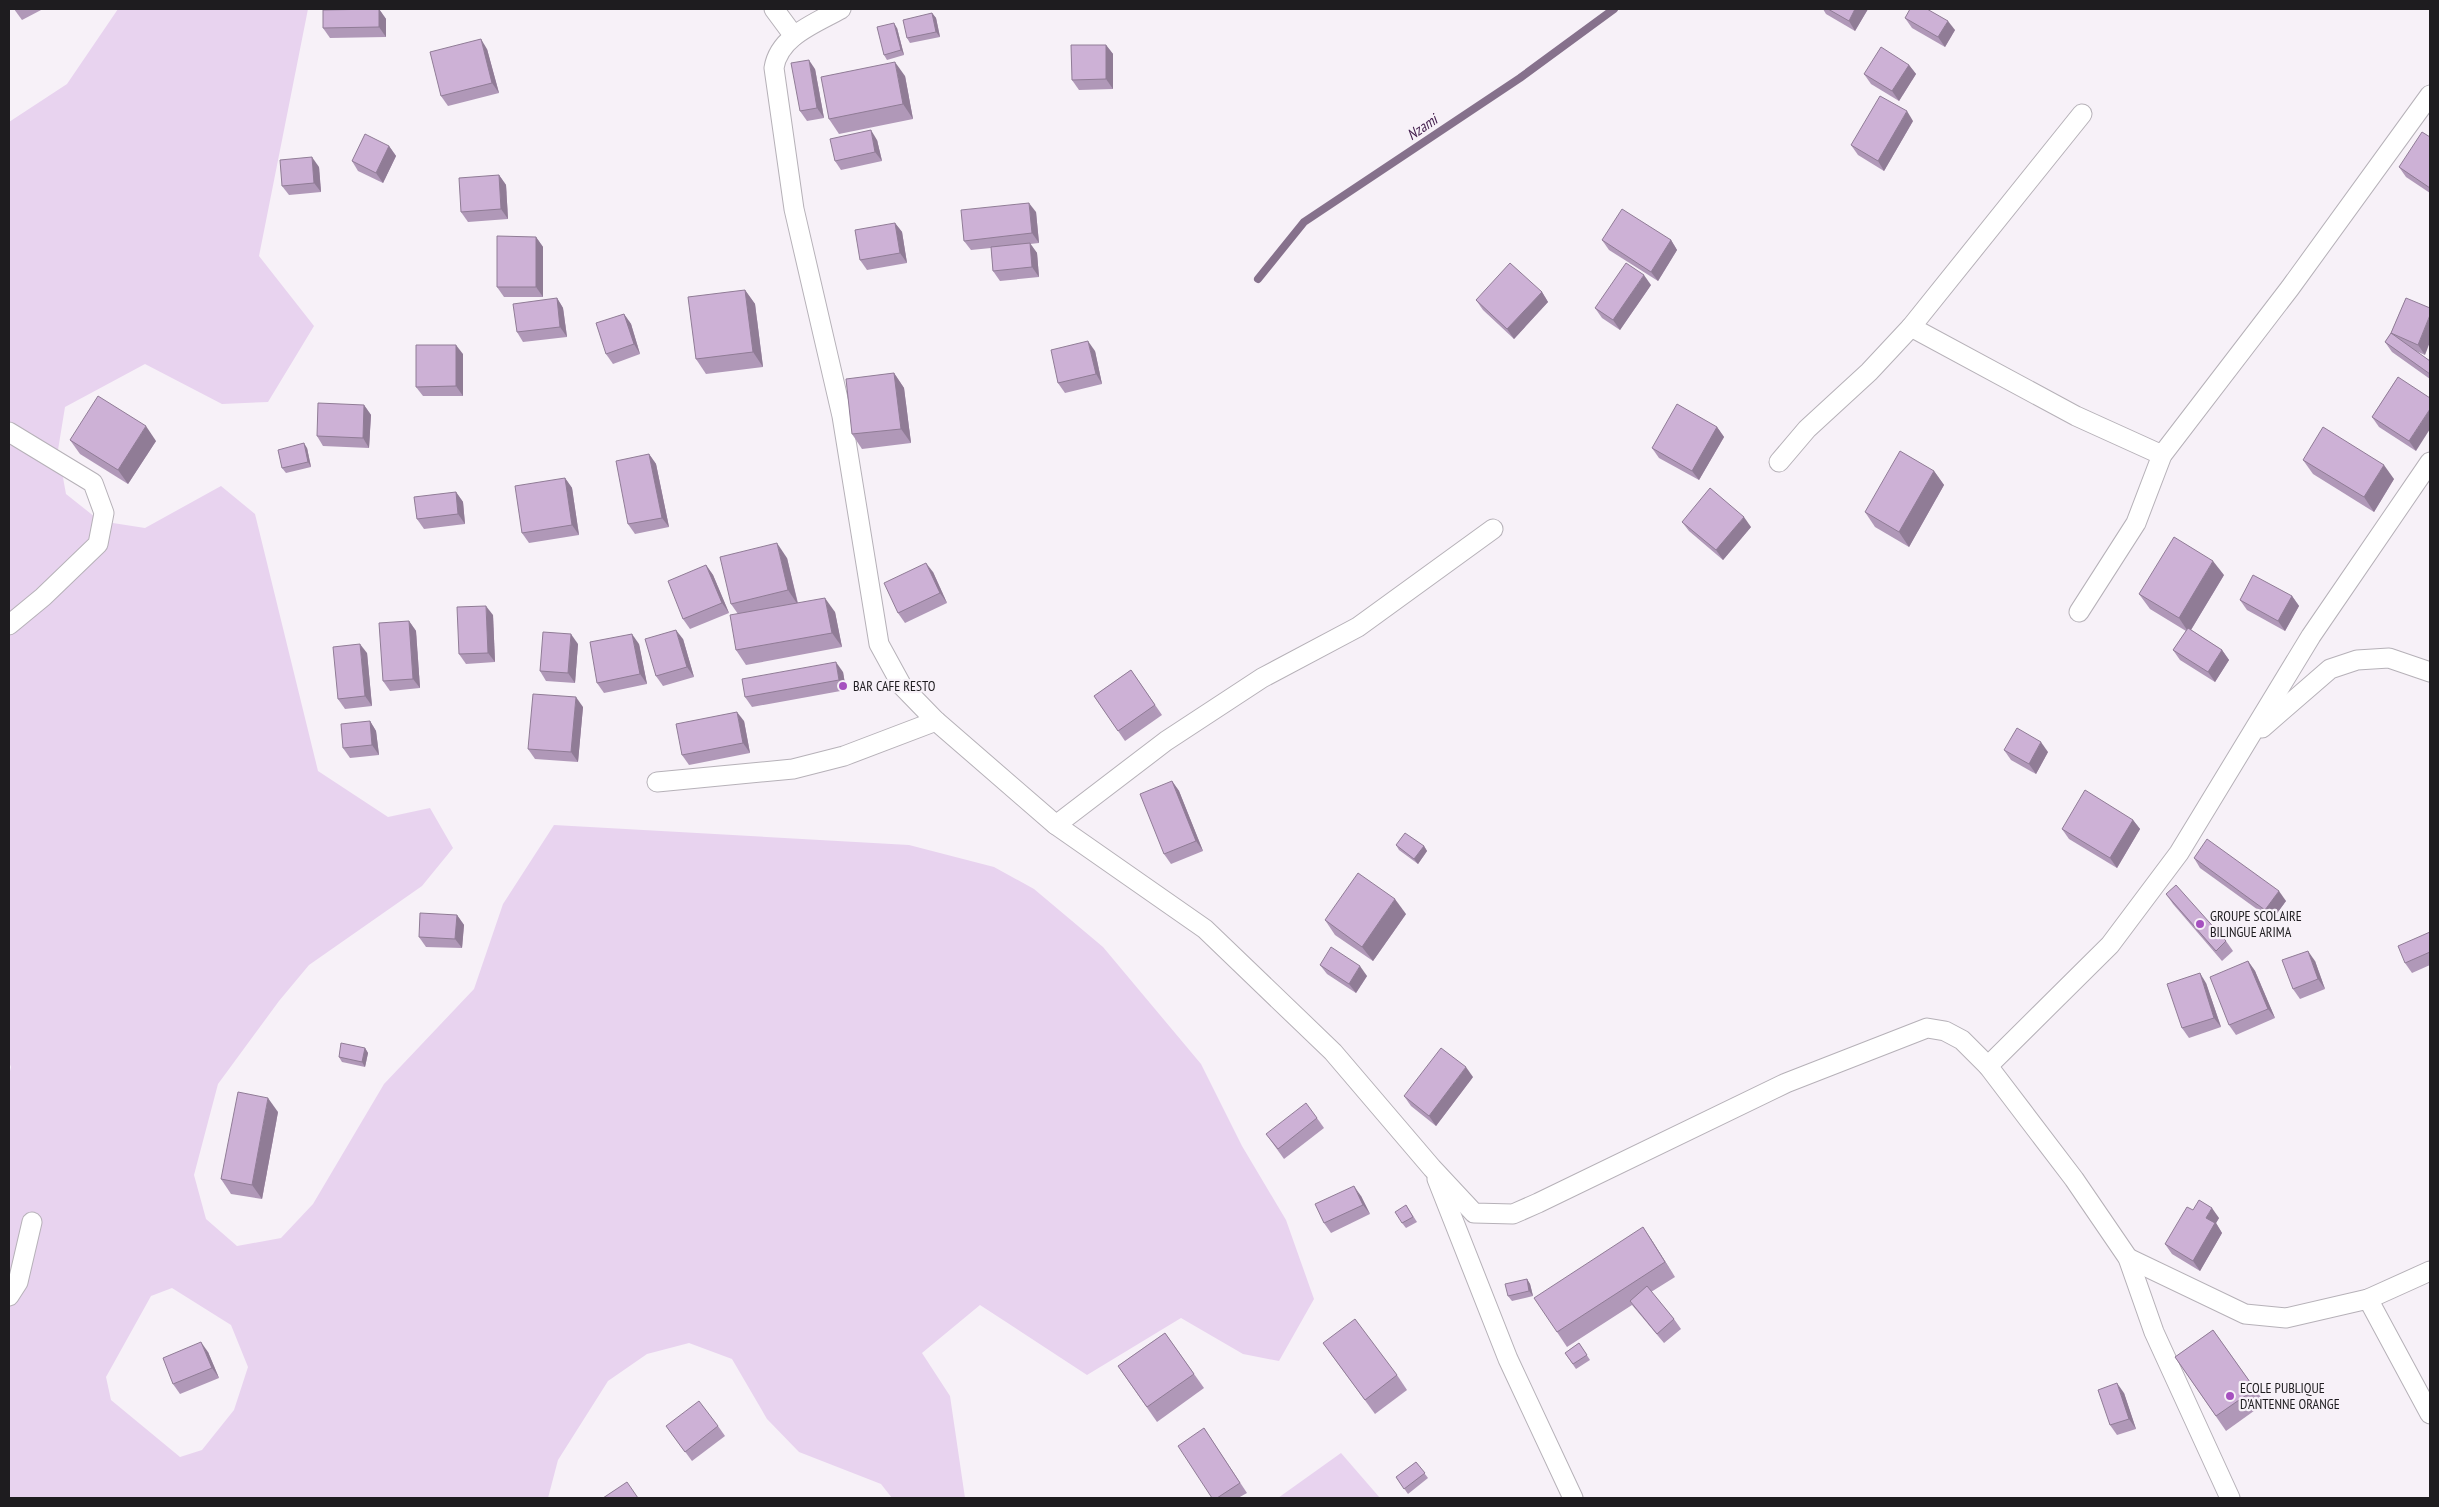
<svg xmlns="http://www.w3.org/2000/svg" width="2439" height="1507" font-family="'PT Sans Narrow',sans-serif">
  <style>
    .green { fill: #e8d3ef; fill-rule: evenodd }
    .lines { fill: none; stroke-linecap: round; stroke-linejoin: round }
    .stream { stroke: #86718c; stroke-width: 8 }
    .street-casing { stroke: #b6b1b8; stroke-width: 21 }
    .street { stroke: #fff; stroke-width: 19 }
    .wall { fill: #b098b8 }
    .shaded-wall { fill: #907c96 }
    .building { fill: #cdb1d6; stroke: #907c96 }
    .poi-dot { fill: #a651bf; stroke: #f7f1f8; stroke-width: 2 }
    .labels { text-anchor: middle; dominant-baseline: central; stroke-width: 4.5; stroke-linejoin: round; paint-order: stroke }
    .poi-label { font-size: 14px; fill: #1e1c1f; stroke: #f7f1f8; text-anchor: start }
    .water-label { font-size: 15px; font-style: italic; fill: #411c4b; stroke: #f7f1f8 }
  </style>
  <rect width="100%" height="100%" fill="#f7f1f8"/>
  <g class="green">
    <path d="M118 9H308L259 256 314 326 268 402 222 404 145 364 65 407 58 450 66 494 100 521 145 528 221 486 255 514 318 771 388 817 430 808 453 848 422 886 309 965 279 1001 218 1084 194 1175 206 1219 237 1246 281 1238 313 1204 384 1084 474 989 503 904 554 825 909 845 994 867 1034 889 1103 947 1201 1064 1242 1146 1286 1220 1314 1299 1279 1361 1243 1354 1181 1318 1087 1375 980 1305 922 1353 950 1396 965 1498H892L881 1484 799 1452 767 1419 732 1359 689 1343 647 1354 608 1381 558 1460 548 1498H9V1075L11 1067 9 1062V122L67 84ZM172 1288 231 1325 248 1367 234 1410 202 1450 180 1457 111 1400 106 1377 151 1296Z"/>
    <polygon points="1341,1453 1380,1498 1278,1498"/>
  </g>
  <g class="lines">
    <polyline class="stream" points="1258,279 1304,222 1520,78 1614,9"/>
    <defs>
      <g id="street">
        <polyline points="774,9 794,36"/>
        <path d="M841 9C816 23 779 36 774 68L794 209 842 416 879 644 902 686 936 721 1056 825 1205 929 1333 1052 1432 1168 1474 1213 1513 1214 1538 1203 1786 1083 1927 1028 1945 1031 1962 1040 1988 1066 2074 1179 2128 1258 2154 1332 2230 1498"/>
        <polyline points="2082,114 1911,327 2076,416 2162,455"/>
        <polyline points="9,432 93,483 104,513 98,544 43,597 9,625"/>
        <polyline points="1779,462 1807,429 1869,372 1911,327"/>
        <polyline points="2079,612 2136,523 2162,455 2290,288 2430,95"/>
        <polyline points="2262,728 2330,669 2357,660 2389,658 2430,672"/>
        <polyline points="657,782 793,769 844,756 936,721"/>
        <polyline points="1056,825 1166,741 1262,678 1358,627 1493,529"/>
        <polyline points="1988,1066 2110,945 2179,853 2311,636 2430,462"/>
        <polyline points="1437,1179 1508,1359 1573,1498"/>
        <polyline points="2128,1258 2245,1314 2286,1318 2368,1299 2430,1414"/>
        <polyline points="9,1296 18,1282 32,1222"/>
        <polyline points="2368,1299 2430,1271"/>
      </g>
    </defs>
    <use href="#street" class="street-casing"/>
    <use href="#street" class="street"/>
  </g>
  <g class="wall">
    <polygon points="14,9 43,9 22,20"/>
    <polygon points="379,9 386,19 386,37 330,38 323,28"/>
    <polygon points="1823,9 1868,9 1855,31 1826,14"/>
    <polygon points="932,13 936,18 940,37 910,43 907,38"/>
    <polygon points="1905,18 1955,30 1945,47 1912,28"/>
    <polygon points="897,28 904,55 887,60 884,55"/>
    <polygon points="1106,45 1113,54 1113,89 1079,90 1072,80"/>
    <polygon points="487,49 499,93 448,106 441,96"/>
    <polygon points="1909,65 1916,74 1899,101 1871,84 1864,74"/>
    <polygon points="815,69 824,118 807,121 800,111"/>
    <polygon points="905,76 913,119 839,134 829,119"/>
    <polygon points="1913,121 1884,171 1858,155 1851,145"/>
    <polygon points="2430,137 2430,193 2406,177 2399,167"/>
    <polygon points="877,140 882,161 841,170 835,161"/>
    <polygon points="389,146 396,156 383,183 358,171 352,161"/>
    <polygon points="319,167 321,192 289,195 282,186"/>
    <polygon points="499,175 506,185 508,219 468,222 461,212"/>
    <polygon points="1036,212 1039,243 1030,244 1037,253 1039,277 1000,281 993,271 991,248 971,250 964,241"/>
    <polygon points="895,223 902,232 907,263 867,270 860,260"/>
    <polygon points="536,237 543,247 543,297 504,297 497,287"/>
    <polygon points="1602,240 1671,240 1677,250 1658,281 1609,250"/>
    <polygon points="1651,285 1620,330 1602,318 1595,308"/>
    <polygon points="745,290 755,304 763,367 706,374 696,359"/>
    <polygon points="1542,292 1548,302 1514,339 1483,310 1476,300"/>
    <polygon points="557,298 563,308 567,337 523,342 517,332"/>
    <polygon points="2406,298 2425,355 2416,351 2430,361 2430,379 2392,352 2385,342 2391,333"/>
    <polygon points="624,314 631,324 640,354 613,364 606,354"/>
    <polygon points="1095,351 1102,384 1065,393 1058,383"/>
    <polygon points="463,354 463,396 423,396 416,387"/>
    <polygon points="894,373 904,388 911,443 862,449 852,434"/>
    <polygon points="2398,377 2416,451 2379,427 2372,417"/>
    <polygon points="364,405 371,415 369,448 323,446 317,436"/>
    <polygon points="1717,427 1724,437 1699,480 1659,458 1652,448"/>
    <polygon points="70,440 156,441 128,484 80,454"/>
    <polygon points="307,448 311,467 286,473 282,468"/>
    <polygon points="649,454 656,464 669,527 635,534 628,524"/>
    <polygon points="2303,460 2394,479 2374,512 2313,474"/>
    <polygon points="1934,471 1944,485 1909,547 1875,527 1865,512"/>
    <polygon points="565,478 572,488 579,535 529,543 522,533"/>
    <polygon points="456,492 463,502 465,524 424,529 417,519"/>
    <polygon points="1682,522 1751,527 1723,560 1689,531"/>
    <polygon points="787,558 798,603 835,612 842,647 746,665 736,650 738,614 731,604"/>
    <polygon points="706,565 713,575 729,613 690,629 683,619"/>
    <polygon points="933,572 947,603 905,623 898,613"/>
    <polygon points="2224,575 2191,630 2222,650 2229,660 2215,682 2180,660 2173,650 2186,631 2150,609 2139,594"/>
    <polygon points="2292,596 2299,606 2285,631 2247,610 2240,600"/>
    <polygon points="493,615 495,662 466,664 459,654"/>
    <polygon points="409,621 416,631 420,688 390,691 383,681"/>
    <polygon points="683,639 694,677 663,686 656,676"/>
    <polygon points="578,644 575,683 546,681 540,671"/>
    <polygon points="639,644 647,684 604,693 597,683"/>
    <polygon points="367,653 372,706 345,709 338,699"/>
    <polygon points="1131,670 1162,715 1125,741 1094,696"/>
    <polygon points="843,672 846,690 752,707 745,697"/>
    <polygon points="583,707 578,762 535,759 528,749"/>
    <polygon points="370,721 376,731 379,755 350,758 343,748"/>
    <polygon points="744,721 750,753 689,765 682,755"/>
    <polygon points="2004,750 2048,752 2036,774 2011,760"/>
    <polygon points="1172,781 1179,791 1203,851 1171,864 1164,854"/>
    <polygon points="2133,820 2140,829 2117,868 2069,839 2062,829"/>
    <polygon points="1396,845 1424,846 1427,851 1418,864 1399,850"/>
    <polygon points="2194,858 2286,901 2272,920 2200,868"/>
    <polygon points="2166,894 2226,941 2233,951 2222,961 2173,904"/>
    <polygon points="1406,914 1373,961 1335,935 1325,920"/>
    <polygon points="457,915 464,925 462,948 426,947 419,937"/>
    <polygon points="2430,932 2430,965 2412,973 2405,963"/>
    <polygon points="2248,961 2255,971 2275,1018 2236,1035 2229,1025"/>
    <polygon points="2315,961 2325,989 2300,999 2293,989"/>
    <polygon points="1320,965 1367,976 1356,993 1327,974"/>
    <polygon points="2206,983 2221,1027 2189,1038 2182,1028"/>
    <polygon points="365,1048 368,1053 365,1067 342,1062 339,1057"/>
    <polygon points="1473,1077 1436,1126 1411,1106 1404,1096"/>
    <polygon points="278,1112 262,1199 231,1194 221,1179"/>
    <polygon points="1317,1118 1324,1128 1284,1159 1266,1134"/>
    <polygon points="1361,1196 1370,1214 1331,1233 1324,1223"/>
    <polygon points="1406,1205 1417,1222 1406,1228 1402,1223"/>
    <polygon points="2193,1210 2219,1218 2216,1223 2222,1233 2200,1271 2172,1254 2165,1244"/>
    <polygon points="1643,1227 1675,1277 1651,1292 1674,1319 1681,1329 1664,1343 1632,1305 1567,1347 1557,1332"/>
    <polygon points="1527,1279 1530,1284 1533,1296 1512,1301 1508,1296"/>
    <polygon points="2213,1330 2265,1403 2226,1431 2175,1357"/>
    <polygon points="1165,1333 1204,1388 1157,1422 1118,1366"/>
    <polygon points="1323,1343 1397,1375 1407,1390 1375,1414"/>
    <polygon points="1579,1343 1590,1360 1576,1369 1565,1353"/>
    <polygon points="208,1352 219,1378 180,1394 173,1384"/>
    <polygon points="2124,1393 2136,1429 2117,1435 2110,1425"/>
    <polygon points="666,1426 718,1426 725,1436 692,1461"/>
    <polygon points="1204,1428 1247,1493 1238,1498 1212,1498"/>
    <polygon points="1416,1462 1428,1478 1408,1494 1396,1477"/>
  </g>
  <g class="shaded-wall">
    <polygon points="379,9 386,19 386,37 379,27"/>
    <polygon points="1855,9 1868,9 1855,31 1849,21"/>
    <polygon points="932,13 936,18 940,37 936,32"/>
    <polygon points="1948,21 1955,30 1945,47 1938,37"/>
    <polygon points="894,23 897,28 904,55 901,50"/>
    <polygon points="481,39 487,49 499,93 492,83"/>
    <polygon points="1106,45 1113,54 1113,89 1106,79"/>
    <polygon points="809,60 815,69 824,118 817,108"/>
    <polygon points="895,62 905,76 913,119 903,104"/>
    <polygon points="1909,65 1916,74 1899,101 1892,91"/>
    <polygon points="1907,111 1913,121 1884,171 1878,161"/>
    <polygon points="871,130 877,140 882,161 875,152"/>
    <polygon points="389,146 396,156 383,183 376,173"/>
    <polygon points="312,157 319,167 321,192 314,183"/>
    <polygon points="499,175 506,185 508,219 501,209"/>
    <polygon points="1029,203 1036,212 1039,243 1032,233"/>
    <polygon points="895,223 902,232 907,263 900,253"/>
    <polygon points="536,237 543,247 543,297 536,287"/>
    <polygon points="1671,240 1677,250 1658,281 1651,272"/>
    <polygon points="1030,243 1037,253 1039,277 1032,267"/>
    <polygon points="1644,275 1651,285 1620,330 1613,320"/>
    <polygon points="745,290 755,304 763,367 753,352"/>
    <polygon points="1542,292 1548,302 1514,339 1507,329"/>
    <polygon points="557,298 563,308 567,337 560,327"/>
    <polygon points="624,314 631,324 640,354 634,344"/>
    <polygon points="2430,315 2430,342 2425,355 2418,345"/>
    <polygon points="1088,341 1095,351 1102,384 1096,374"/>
    <polygon points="456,345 463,354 463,396 456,386"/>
    <polygon points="894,373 904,388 911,443 901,429"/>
    <polygon points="364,405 371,415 369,448 363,438"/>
    <polygon points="2430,409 2430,429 2416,451 2409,441"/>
    <polygon points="146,426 156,441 128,484 118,470"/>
    <polygon points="1717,427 1724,437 1699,480 1692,471"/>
    <polygon points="304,443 307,448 311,467 308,462"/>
    <polygon points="649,454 656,464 669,527 662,518"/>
    <polygon points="2384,465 2394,479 2374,512 2364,497"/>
    <polygon points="1934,471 1944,485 1909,547 1899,532"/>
    <polygon points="565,478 572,488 579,535 572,525"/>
    <polygon points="456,492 463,502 465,524 458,514"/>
    <polygon points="1744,517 1751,527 1723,560 1716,550"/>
    <polygon points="777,543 787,558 798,605 788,590"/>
    <polygon points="2213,561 2224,575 2189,633 2179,618"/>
    <polygon points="926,563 933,572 947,603 940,593"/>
    <polygon points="706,565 713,575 729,613 722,603"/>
    <polygon points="2292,596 2299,606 2285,631 2278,621"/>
    <polygon points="825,598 835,612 842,647 832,633"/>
    <polygon points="486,606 493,615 495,662 488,653"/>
    <polygon points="409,621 416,631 420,688 413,679"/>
    <polygon points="676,630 683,639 694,677 687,667"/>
    <polygon points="571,634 578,644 575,683 568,673"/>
    <polygon points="632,634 639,644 647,684 640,674"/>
    <polygon points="360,644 367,653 372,706 365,696"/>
    <polygon points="2222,650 2229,660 2215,682 2208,672"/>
    <polygon points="836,662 843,672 846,690 839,680"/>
    <polygon points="576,697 583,707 578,762 571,752"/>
    <polygon points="737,712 744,721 750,753 743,743"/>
    <polygon points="370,721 376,731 379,755 372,745"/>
    <polygon points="2041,742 2048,752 2036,774 2029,764"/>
    <polygon points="1172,781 1179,791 1203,851 1196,841"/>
    <polygon points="2133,820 2140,829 2117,868 2110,858"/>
    <polygon points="1424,846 1427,851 1418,864 1414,859"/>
    <polygon points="2279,891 2286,901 2272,920 2265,910"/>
    <polygon points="1395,899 1406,914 1373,961 1362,947"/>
    <polygon points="457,915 464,925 462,948 455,939"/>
    <polygon points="2308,951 2315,961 2325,989 2318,979"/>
    <polygon points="2248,961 2255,971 2275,1018 2268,1009"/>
    <polygon points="1360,966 1367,976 1356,993 1349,984"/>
    <polygon points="2200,973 2206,983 2221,1027 2214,1018"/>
    <polygon points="365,1048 368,1053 365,1067 362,1062"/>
    <polygon points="1466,1067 1473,1077 1436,1126 1429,1116"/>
    <polygon points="268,1098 278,1112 262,1199 252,1185"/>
    <polygon points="1354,1186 1361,1196 1370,1214 1363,1205"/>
    <polygon points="2212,1208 2219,1218 2216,1223 2222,1233 2200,1271 2193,1261 2206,1218"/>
    <polygon points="1643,1227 1653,1242 1675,1277 1665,1262"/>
    <polygon points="1527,1279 1530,1284 1533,1296 1529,1291"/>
    <polygon points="201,1342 208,1352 219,1378 212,1368"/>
    <polygon points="2117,1383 2124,1393 2136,1429 2129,1419"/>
  </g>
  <g class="building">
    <polygon points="379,9 379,27 323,28 323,10"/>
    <polygon points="1828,9 1855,9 1849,21"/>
    <polygon points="1910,9 1927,9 1948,21 1938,37 1905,18"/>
    <polygon points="932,13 936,32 907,38 903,20"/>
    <polygon points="894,23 901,50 884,55 877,27"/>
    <polygon points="481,39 492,83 441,96 430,52"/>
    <polygon points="1071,45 1106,45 1106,79 1072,80"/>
    <polygon points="1881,47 1909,65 1892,91 1864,74"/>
    <polygon points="809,60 817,108 800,111 791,63"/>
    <polygon points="895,62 903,104 829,119 821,77"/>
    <polygon points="1880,96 1907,111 1878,161 1851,145"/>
    <polygon points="871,130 875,152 835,161 830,139"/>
    <polygon points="2422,132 2430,137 2430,188 2399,167"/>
    <polygon points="365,134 389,146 376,173 352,161"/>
    <polygon points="312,157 314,183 282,186 280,160"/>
    <polygon points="499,175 501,209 461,212 459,178"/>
    <polygon points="1029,203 1032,233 964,241 961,210"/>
    <polygon points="1622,209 1671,240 1651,272 1602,240"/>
    <polygon points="895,223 900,253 860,260 855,230"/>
    <polygon points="497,236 536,237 536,287 497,287"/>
    <polygon points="1030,243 1032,267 993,271 991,247"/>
    <polygon points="1510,263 1542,292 1507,329 1476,300"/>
    <polygon points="1626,263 1644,275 1613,320 1595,308"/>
    <polygon points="745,290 753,352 696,359 688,297"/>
    <polygon points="557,298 560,327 517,332 513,304"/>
    <polygon points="2406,298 2430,308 2430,315 2418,345 2391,333 2430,361 2430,374 2385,342 2391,333"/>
    <polygon points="624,314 634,344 606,354 596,323"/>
    <polygon points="1088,341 1096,374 1058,383 1051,350"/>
    <polygon points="416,345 456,345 456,386 416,387"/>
    <polygon points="894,373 901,429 852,434 846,379"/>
    <polygon points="2398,377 2430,398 2430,409 2409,441 2372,417"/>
    <polygon points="98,396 146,426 118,470 70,440"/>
    <polygon points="318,403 364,405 363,438 317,436"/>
    <polygon points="1677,404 1717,427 1692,471 1652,448"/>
    <polygon points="2323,427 2384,465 2364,497 2303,460"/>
    <polygon points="304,443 308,462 282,468 278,450"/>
    <polygon points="1900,451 1934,471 1899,532 1865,512"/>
    <polygon points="649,454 662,518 628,524 616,461"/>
    <polygon points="565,478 572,525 522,533 515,486"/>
    <polygon points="1710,488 1744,517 1716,550 1682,522"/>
    <polygon points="456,492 458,514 417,519 414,497"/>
    <polygon points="2174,537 2213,561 2179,618 2139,594"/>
    <polygon points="777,543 788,590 731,604 720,557"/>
    <polygon points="926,563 940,593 898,613 884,583"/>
    <polygon points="706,565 722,603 683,619 668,581"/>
    <polygon points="2253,575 2292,596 2278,621 2240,600"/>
    <polygon points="825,598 832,633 736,650 730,615"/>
    <polygon points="486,606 488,653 459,654 457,607"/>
    <polygon points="409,621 413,679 383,681 379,623"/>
    <polygon points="2188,628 2222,650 2208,672 2173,650"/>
    <polygon points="676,630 687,667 656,676 645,639"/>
    <polygon points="543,632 571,634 568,673 540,671"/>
    <polygon points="632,634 640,674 597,683 590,642"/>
    <polygon points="360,644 365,696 338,699 333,647"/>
    <polygon points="836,662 839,680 745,697 742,679"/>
    <polygon points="1131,670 1155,705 1118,731 1094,696"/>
    <polygon points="533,694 576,697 571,752 528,749"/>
    <polygon points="737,712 743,743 682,755 676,724"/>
    <polygon points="370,721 372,745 343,748 341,724"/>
    <polygon points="2017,728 2041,742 2029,764 2004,750"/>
    <polygon points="1172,781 1196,841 1164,854 1140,794"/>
    <polygon points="2085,790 2133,820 2110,858 2062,829"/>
    <polygon points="1405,833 1424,846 1414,859 1396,845"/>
    <polygon points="2207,839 2279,891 2265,910 2194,858"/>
    <polygon points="1358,873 1395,899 1362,947 1325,920"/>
    <polygon points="2176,885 2226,941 2216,951 2166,894"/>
    <polygon points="420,913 457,915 455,939 419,937"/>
    <polygon points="2430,932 2430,952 2405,963 2398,946"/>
    <polygon points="1331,947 1360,966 1349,984 1320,965"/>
    <polygon points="2308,951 2318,979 2293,989 2282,960"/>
    <polygon points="2248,961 2268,1009 2229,1025 2210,977"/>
    <polygon points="2200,973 2214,1018 2182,1028 2167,984"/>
    <polygon points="341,1043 365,1048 362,1062 339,1057"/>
    <polygon points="1441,1048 1466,1067 1429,1116 1404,1096"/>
    <polygon points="238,1092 268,1098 252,1185 221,1179"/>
    <polygon points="1306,1103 1317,1118 1278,1149 1266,1134"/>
    <polygon points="1354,1186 1363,1205 1324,1223 1315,1204"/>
    <polygon points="2199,1200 2212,1208 2206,1218 2215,1223 2193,1261 2165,1244 2187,1207 2193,1210"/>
    <polygon points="1406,1205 1413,1217 1402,1223 1395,1212"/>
    <polygon points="1643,1227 1665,1262 1557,1332 1534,1298"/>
    <polygon points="1527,1279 1529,1291 1508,1296 1505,1284"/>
    <polygon points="1647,1286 1674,1319 1657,1334 1630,1301"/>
    <polygon points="1355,1319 1397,1375 1365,1400 1323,1343"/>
    <polygon points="2213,1330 2255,1389 2216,1416 2175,1357"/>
    <polygon points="1165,1333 1194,1374 1147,1407 1118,1366"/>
    <polygon points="201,1342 212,1368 173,1384 163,1358"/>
    <polygon points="1579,1343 1587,1355 1573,1364 1565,1353"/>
    <polygon points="2117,1383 2129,1419 2110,1425 2098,1390"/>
    <polygon points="699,1401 718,1426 685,1452 666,1426"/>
    <polygon points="1204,1428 1240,1483 1217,1498 1212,1498 1178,1446"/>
    <polygon points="1416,1462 1425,1473 1404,1489 1396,1477"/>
    <polygon points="627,1482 638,1498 603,1498"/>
  </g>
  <g class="poi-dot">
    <circle cx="843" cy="686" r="5"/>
    <circle cx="2200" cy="924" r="5"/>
    <circle cx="2230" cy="1396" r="5"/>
  </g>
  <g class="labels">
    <g class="poi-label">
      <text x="853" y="686">BAR CAFE RESTO</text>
      <text x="2210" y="916">GROUPE SCOLAIRE<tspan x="2210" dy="16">BILINGUE ARIMA</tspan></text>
      <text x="2240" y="1388">ECOLE PUBLIQUE<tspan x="2240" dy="16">D'ANTENNE ORANGE</tspan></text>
    </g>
    <g class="water-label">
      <text transform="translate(1422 127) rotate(-34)">Nzami</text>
    </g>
  </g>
  <rect width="2439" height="1507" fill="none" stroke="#1e1c1f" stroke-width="20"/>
</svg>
